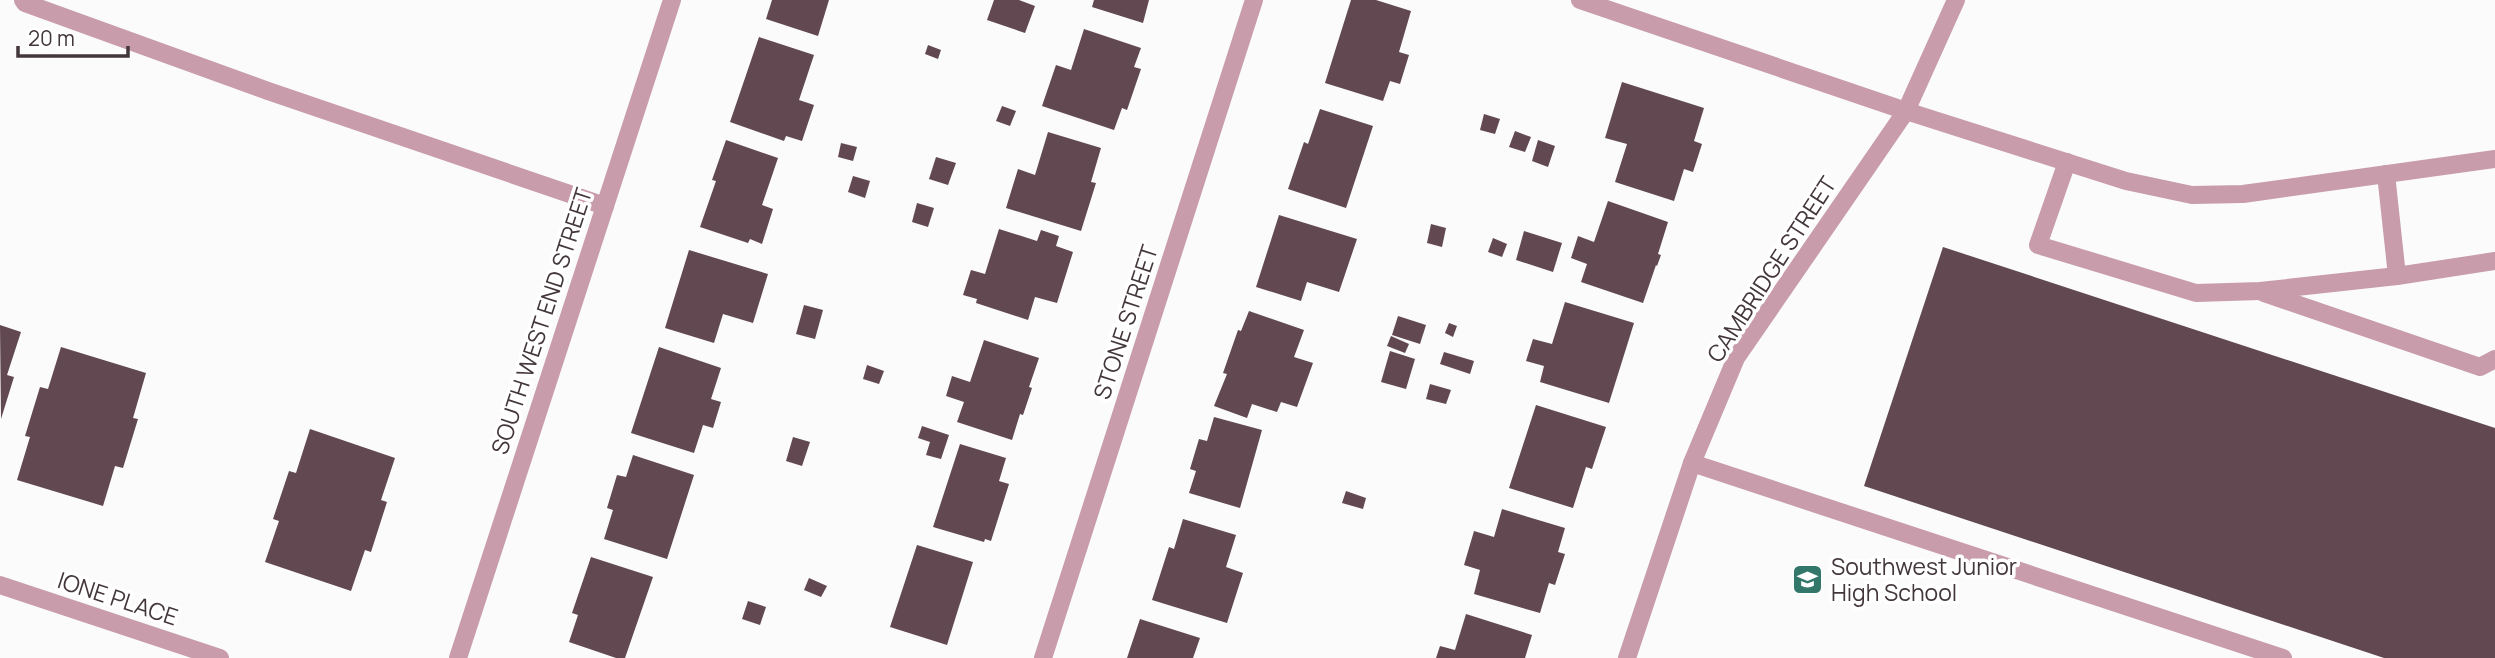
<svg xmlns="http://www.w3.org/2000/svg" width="2495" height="658" font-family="Manrope,sans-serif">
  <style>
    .building { fill: #614851 }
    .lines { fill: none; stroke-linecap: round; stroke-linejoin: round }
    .service { stroke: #c89caa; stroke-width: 18 }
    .minor { stroke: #c89caa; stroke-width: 18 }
    .tertiary { stroke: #c89caa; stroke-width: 18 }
    .labels { text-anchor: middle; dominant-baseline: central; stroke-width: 7; stroke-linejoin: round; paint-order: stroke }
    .street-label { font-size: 23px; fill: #43373b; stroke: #fff }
    .poi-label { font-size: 23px; fill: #43373b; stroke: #fff; text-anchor: start }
  </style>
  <rect width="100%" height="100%" fill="#fbfbfb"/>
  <g class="building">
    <polygon points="772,0 829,0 818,36 766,19"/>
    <polygon points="994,0 1019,0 1035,6 1025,33 987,20"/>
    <polygon points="1094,0 1149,0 1143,23 1092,7"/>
    <polygon points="1351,0 1376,0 1411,11 1399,52 1409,55 1400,84 1390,81 1383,101 1325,83"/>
    <polygon points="1084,29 1141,48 1134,67 1141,69 1127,110 1122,108 1114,130 1042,106 1056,65 1071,70"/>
    <polygon points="759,37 814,55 799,100 814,105 802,141 786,136 784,141 730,122"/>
    <polygon points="928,45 941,50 938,59 925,54"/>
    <polygon points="1622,82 1704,108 1694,141 1702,144 1693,172 1684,169 1674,201 1615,182 1627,144 1605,138"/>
    <polygon points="1002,106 1016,111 1010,126 996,121"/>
    <polygon points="1320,109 1373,126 1346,208 1288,189 1304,142 1308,144"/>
    <polygon points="1484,114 1500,119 1495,134 1480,130"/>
    <polygon points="1515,131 1531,137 1525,152 1509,147"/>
    <polygon points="1048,132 1101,148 1091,182 1096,183 1081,231 1006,208 1018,169 1035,175"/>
    <polygon points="726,140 778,158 762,205 773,209 762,244 750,239 748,243 700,227 716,181 712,180"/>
    <polygon points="1538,140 1555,146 1548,167 1532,161"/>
    <polygon points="841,143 857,147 853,161 838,157"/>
    <polygon points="936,157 956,163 948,185 929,179"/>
    <polygon points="853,176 870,181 865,198 848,192"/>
    <polygon points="1608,201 1668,222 1658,254 1661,255 1657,266 1656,265 1643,303 1581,282 1587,264 1571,258 1578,236 1594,242"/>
    <polygon points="917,203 934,208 928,227 912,222"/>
    <polygon points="1279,215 1357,239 1339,292 1307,282 1301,301 1256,287"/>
    <polygon points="1431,224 1446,228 1442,247 1427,243"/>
    <polygon points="999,229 1037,241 1041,230 1059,236 1056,246 1073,252 1057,303 1035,297 1028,320 976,303 977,299 963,295 971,270 985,274"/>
    <polygon points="1524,231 1562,243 1553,272 1516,260"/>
    <polygon points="1493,238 1507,244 1502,257 1488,252"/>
    <polygon points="1943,247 2495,428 2495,658 2384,658 1864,486"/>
    <polygon points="689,250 768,274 753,323 723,314 714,343 665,328"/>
    <polygon points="1565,302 1634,323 1609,403 1540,382 1544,366 1526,361 1533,339 1552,344"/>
    <polygon points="804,305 823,310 815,339 796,334"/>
    <polygon points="1249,311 1304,330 1294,357 1313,363 1297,407 1281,402 1277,412 1252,404 1247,418 1214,406 1227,374 1223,373 1238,330 1241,331"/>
    <polygon points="1398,316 1426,325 1420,344 1392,335"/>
    <polygon points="1449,323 1457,326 1453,337 1445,333"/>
    <polygon points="0,325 21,332 7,375 14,377 1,419"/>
    <polygon points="1391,336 1409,344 1405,353 1387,346"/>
    <polygon points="984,340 1039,358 1029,387 1032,388 1023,415 1020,414 1012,440 957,422 964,402 946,396 952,376 970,382"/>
    <polygon points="61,347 146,373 133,418 138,419 123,468 115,466 103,506 17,480 30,437 25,436 40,387 48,389"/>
    <polygon points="659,347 721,368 711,399 721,402 713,428 703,425 694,453 631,433"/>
    <polygon points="1390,351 1415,359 1406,389 1381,382"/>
    <polygon points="1444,352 1474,361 1470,374 1440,364"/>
    <polygon points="867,365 884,371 879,384 863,379"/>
    <polygon points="1430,384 1451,390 1446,404 1426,399"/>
    <polygon points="1536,405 1606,427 1592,469 1586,467 1573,508 1509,488"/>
    <polygon points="1214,417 1262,430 1240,508 1189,493 1196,471 1190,469 1199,439 1207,441"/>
    <polygon points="922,426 949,435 941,459 926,455 930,442 918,438"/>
    <polygon points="310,429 395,458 381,500 387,502 371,552 365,550 351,591 265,562 279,521 273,519 289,471 296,473"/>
    <polygon points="793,437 810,442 802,466 786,461"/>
    <polygon points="960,444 1006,458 999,481 1009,484 991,541 985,539 984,542 933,527"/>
    <polygon points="633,455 694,475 667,559 604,539 613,510 607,508 617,475 626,477"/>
    <polygon points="1346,491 1366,498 1363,509 1342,503"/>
    <polygon points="1502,509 1565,528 1558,552 1565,554 1555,585 1549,583 1540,613 1474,594 1480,570 1464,565 1474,531 1494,537"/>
    <polygon points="1183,519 1236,535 1226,567 1243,573 1227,623 1152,600 1169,547 1174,549"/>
    <polygon points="917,545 973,562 947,645 890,627"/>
    <polygon points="591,557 653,577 625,658 616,658 569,642 578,615 572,613"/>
    <polygon points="809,578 827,586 821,597 804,590"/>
    <polygon points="748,601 766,607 760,625 742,619"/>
    <polygon points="1466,614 1532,635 1525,658 1436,658 1440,646 1455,650"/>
    <polygon points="1140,619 1200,638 1193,658 1127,658"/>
  </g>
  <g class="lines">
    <g class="service">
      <polyline points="23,0 25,3 268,91 605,206"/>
      <polyline points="1906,111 2126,181 2192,195 2243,194 2495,159"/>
      <polyline points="2067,162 2038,245 2196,293 2260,291 2397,276 2386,174"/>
      <polyline points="2397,276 2495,261"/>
      <polyline points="2264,293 2480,367 2495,359"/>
      <polyline points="1692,463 2283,658"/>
    </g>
    <g class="minor">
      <polyline points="0,585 220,658"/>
      <polyline points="1043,658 1254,0"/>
      <polyline points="1627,658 1692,463 1736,358 1906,111"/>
    </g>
    <g class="tertiary">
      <polyline points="1580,0 1906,111 1956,0"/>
      <polyline points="458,658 672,0"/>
    </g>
  </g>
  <defs>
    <symbol id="school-square" viewBox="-11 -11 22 22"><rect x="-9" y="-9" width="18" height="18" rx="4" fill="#33776b" stroke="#fff"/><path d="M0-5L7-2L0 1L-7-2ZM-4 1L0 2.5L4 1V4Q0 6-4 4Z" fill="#fff"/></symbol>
  </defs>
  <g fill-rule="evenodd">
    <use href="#school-square" x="1790" y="562" width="35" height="35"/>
  </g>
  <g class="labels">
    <g class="street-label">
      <text transform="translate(1771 269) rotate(-57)">CAMBRIDGE STREET</text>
      <text transform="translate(541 321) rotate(-72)">SOUTH WEST END STREET</text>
      <text transform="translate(1125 322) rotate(-72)">STONE STREET</text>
      <text transform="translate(118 598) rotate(18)">IONE PLACE</text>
    </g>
    <g class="poi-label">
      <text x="1831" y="566">Southwest Junior<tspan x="1831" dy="26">High School</tspan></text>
    </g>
  </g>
  <path d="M18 46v10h110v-10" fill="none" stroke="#43373b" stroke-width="3.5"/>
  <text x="28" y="46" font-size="21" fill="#43373b" stroke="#ffffff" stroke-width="5" paint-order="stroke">20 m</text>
</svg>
